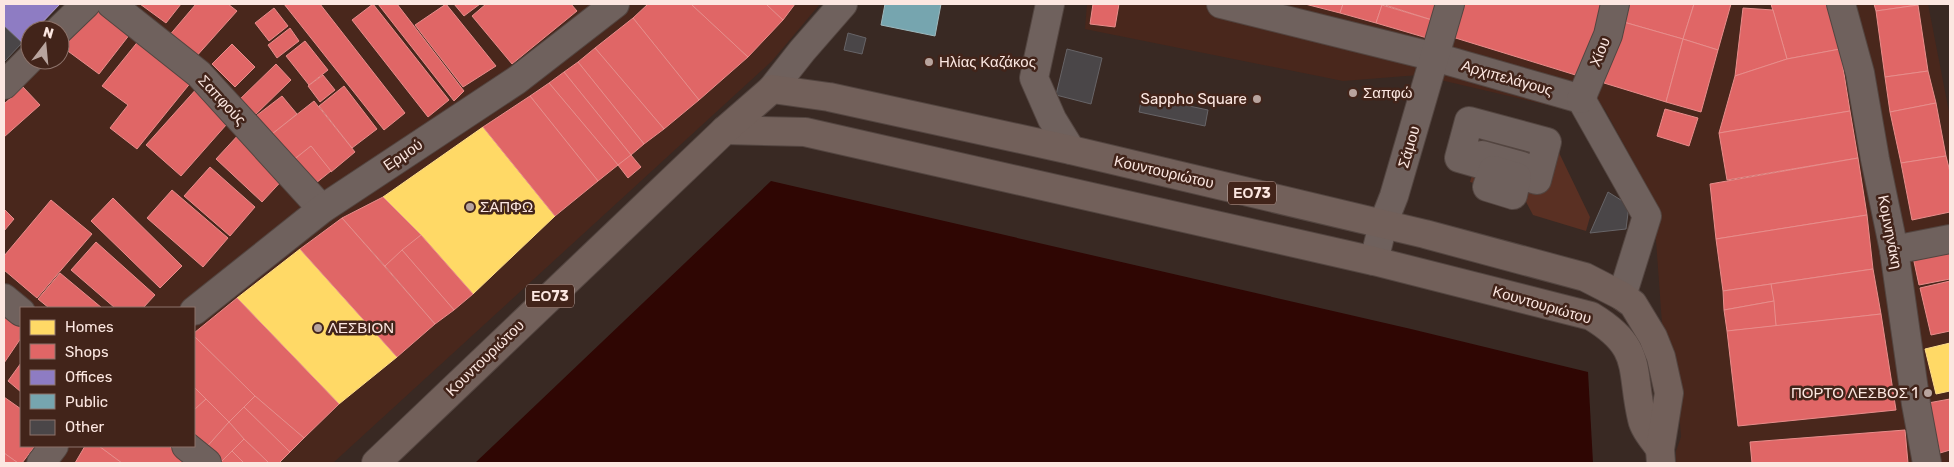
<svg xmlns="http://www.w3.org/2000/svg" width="1954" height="467" font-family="Rubik,sans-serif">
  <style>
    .built { fill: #49271c; fill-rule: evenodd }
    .green { fill: #5a3023 }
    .water { fill: #2f0603 }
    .homes { fill: #ffd966; stroke: #fedd8b }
    .shops { fill: #e06666; stroke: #e88d8b }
    .offices { fill: #8e7cc3; stroke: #af9ccc }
    .public { fill: #76a5af; stroke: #9eb9be }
    .building { fill: #4a4648; stroke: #676467 }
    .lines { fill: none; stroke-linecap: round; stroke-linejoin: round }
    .minor-casing { stroke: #534540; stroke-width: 30 }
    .major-casing { stroke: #534540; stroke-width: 30 }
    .minor { stroke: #6f615d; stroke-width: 28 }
    .major { stroke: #72605a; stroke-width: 28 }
    .poi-dot { fill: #b8a49e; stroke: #42241a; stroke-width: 2 }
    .labels { text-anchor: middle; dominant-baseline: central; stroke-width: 5; stroke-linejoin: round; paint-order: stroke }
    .shield { fill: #42241a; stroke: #c4aca5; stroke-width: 1 }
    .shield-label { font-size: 14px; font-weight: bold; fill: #fce7e1 }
    .street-label { font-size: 15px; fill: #fce7e1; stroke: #42241a }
    .poi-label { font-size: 15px; fill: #fce7e1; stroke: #42241a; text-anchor: start }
  </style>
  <rect width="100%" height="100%" fill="#392923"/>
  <g class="built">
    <path d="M97 4H820L772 61 333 463H4V97L42 60H60V42ZM21 308H194V446H21Z"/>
    <polygon points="1087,4 1928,4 1950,117 1950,463 1676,463 1676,451 1681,437 1677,381 1663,338 1653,198 1604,108 1564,109 1419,75 1343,81 1085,29"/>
  </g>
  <polygon class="green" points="1467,109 1500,118 1498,129 1469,120 1459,158 1480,164 1482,156 1522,167 1520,175 1538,180 1547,142 1515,134 1518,123 1549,132 1590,217 1586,231 1533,215 1524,198 1513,195 1517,176 1493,170 1487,187 1470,182 1474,169 1453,163"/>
  <polygon class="water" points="771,181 1411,329 1588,372 1593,463 475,463"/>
  <g class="homes">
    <polygon points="483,127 555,216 473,294 383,197"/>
    <polygon points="300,249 397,357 339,404 237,298"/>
    <polygon points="1950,343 1950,391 1936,394 1925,349"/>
  </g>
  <g class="shops">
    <polygon points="140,4 181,4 166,23"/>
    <polygon points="196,4 228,4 237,11 194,59 168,37"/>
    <polygon points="284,4 320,4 405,113 384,130"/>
    <polygon points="373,4 449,100 428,117 352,20"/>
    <polygon points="378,4 397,4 464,91 454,101"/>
    <polygon points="446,4 496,66 463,87 415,25"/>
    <polygon points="454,4 480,4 464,16"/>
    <polygon points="486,4 571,4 577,11 512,64 472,16"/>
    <polygon points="648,4 691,4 748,57 699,100 633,18"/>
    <polygon points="691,4 766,4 783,20 748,57"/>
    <polygon points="766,4 795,4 783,20"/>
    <polygon points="1093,4 1119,4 1115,27 1090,24"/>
    <polygon points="1305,4 1343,4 1340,13"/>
    <polygon points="1343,4 1378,4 1382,5 1376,23 1340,13"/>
    <polygon points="1382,4 1436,4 1432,20"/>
    <polygon points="1457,4 1605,4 1582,77 1449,36"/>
    <polygon points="1625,4 1694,4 1683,39 1620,21"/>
    <polygon points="1694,4 1731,4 1718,50 1683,39"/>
    <polygon points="1771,4 1828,4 1840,49 1787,59"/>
    <polygon points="1874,4 1918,4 1918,5 1876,11"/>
    <polygon points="92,5 130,34 99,74 61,46"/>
    <polygon points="1382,5 1432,20 1427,38 1376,23"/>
    <polygon points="1918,5 1928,71 1885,77 1876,11"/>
    <polygon points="274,8 288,26 269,41 255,23"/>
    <polygon points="1743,8 1773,10 1787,59 1735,76"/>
    <polygon points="633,18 699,100 664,129 595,48"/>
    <polygon points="1620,21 1683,39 1666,102 1604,83"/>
    <polygon points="290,28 299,41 277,58 268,45"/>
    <polygon points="144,34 196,76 137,149 110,128 128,105 102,86"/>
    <polygon points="1683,39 1718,50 1701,112 1666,102"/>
    <polygon points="305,41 328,70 309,85 286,56"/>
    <polygon points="232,44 255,67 235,87 212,64"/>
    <polygon points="595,48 664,129 644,144 578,62"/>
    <polygon points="1840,49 1850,111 1719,133 1735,76 1787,59"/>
    <polygon points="578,62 644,144 631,155 564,72"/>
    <polygon points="276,64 291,80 252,118 237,102"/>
    <polygon points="1928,71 1936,103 1890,112 1885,77"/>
    <polygon points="564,72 631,155 618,165 549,83"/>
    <polygon points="323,75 335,90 320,102 308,86"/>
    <polygon points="549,83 618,165 598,181 530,96"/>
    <polygon points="199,86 234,116 181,176 146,145"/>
    <polygon points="344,86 377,129 352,148 319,106"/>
    <polygon points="23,87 40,105 4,137 4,104"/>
    <polygon points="282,96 297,114 267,138 252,119"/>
    <polygon points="530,96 598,181 555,216 483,127"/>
    <polygon points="314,101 355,152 331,172 311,146 288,164 267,138"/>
    <polygon points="1936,103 1946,156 1901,163 1890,112"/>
    <polygon points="1665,109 1698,118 1689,146 1657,136"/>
    <polygon points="1850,111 1858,158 1727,180 1719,133"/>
    <polygon points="241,132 287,175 262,202 216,159"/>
    <polygon points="311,146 331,171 311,187 291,162"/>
    <polygon points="631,155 641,167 628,178 618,165"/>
    <polygon points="1946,156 1950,172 1950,212 1912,220 1901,163"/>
    <polygon points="1858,158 1867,215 1716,239 1710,184"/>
    <polygon points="210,167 255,207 230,236 184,196"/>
    <polygon points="172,190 228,238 203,267 147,218"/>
    <polygon points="383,197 421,235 385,266 342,218"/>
    <polygon points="113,198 182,266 160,288 91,221"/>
    <polygon points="51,200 92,234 37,298 4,270 4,256"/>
    <polygon points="4,209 14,219 4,231"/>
    <polygon points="1867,215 1873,269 1723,291 1716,239"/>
    <polygon points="342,218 435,324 397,357 300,249"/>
    <polygon points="421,235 473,294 454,310 402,250"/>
    <polygon points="96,242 155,295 143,308 115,308 71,270"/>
    <polygon points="402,250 454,310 435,324 385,266"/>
    <polygon points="1950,250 1950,279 1919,285 1913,257"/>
    <polygon points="1873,269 1881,314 1776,326 1771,284"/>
    <polygon points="60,273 102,308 49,308 38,299"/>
    <polygon points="1950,281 1950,331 1931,335 1920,288"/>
    <polygon points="1771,284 1774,301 1724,310 1723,291"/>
    <polygon points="237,298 339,404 304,438 255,396 194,336 194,333"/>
    <polygon points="1774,301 1776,326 1727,331 1724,310"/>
    <polygon points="4,312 21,323 21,338 4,363"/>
    <polygon points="1881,314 1896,410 1738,426 1727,331"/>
    <polygon points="194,336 255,396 229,422 194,387"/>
    <polygon points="21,363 21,392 8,381"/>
    <polygon points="194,387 206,399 194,410"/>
    <polygon points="255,396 304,438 290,452 244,407"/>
    <polygon points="4,397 21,409 21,446 35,446 22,463 18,463 4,453"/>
    <polygon points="206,399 229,422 204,450 194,439 194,410"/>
    <polygon points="1950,399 1950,450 1940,453 1928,403"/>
    <polygon points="244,407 290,452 279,463 269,463 244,439 229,422"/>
    <polygon points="229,422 244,439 220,463 204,450"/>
    <polygon points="1905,430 1908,463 1752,463 1750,442"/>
    <polygon points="244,439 269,463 244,463 232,451"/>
    <polygon points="85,446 99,446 122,463 75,463"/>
    <polygon points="99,446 169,446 187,463 122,463"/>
    <polygon points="232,451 244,463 220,463"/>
    <polygon points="4,453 18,463 4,463"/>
  </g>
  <polygon class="offices" points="4,4 60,4 35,30 30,30 30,35 22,43 4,26"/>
  <polygon class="public" points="885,4 941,4 935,36 881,25"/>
  <g class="building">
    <polygon points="4,26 22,43 4,62"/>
    <polygon points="848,33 866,38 862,54 844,50"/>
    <polygon points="1067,49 1102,58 1091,104 1056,95"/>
    <polygon points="1142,96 1208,110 1205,126 1139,112"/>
    <polygon points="1608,192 1629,205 1626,229 1590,233"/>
  </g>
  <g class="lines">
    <defs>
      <g id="minor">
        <polyline points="111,4 199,74 322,209"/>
        <polyline points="1050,4 1034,78 1052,119 1071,150"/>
        <polyline points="1221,4 1435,57 1581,99 1647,216 1622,296"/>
        <polyline points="1841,4 1860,73 1875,159 1894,250 1916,404 1927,463"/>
        <polyline points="59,30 86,4"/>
        <polyline points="4,85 30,59"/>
        <polyline points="772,89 802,51 843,4"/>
        <polyline points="1581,99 1608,35 1615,4"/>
        <polygon points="1469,121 1547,142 1537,180 1520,175 1522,166 1482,155 1480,164 1459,158"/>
        <polygon points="1493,170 1517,177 1513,195 1487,187"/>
        <polyline points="1894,250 1950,239"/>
        <polyline points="1374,261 1383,224 1394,196 1450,4"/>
        <polyline points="4,298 21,312"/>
        <polyline points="194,311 322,209 517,80 615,4"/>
        <polyline points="186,446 207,463"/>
        <polyline points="41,463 54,446"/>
      </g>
      <g id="major">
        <path d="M725 130 805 132 1374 261 1591 316C1644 348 1630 368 1642 419 1644 429 1654 440 1660 449"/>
        <polyline points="376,463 725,130 772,89 829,97 1071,150 1425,234 1585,277 1622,296 1633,304 1653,337 1661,357 1669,393 1660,449 1661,463"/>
      </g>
    </defs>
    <use href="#minor" class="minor-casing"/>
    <use href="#major" class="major-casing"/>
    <use href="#minor" class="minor"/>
    <use href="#major" class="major"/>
  </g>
  <g class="poi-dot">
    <circle cx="929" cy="62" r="5"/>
    <circle cx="1353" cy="93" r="5"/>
    <circle cx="1257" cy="99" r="5"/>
    <circle cx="470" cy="207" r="5"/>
    <circle cx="318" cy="328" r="5"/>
    <circle cx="1928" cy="393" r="5"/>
  </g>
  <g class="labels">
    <g class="shield">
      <rect x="1228" y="181.5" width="48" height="23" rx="4"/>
      <rect x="526" y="284.5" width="48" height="23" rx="4"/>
    </g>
    <g class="shield-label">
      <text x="1252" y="193">ΕΟ73</text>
      <text x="550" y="296">ΕΟ73</text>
    </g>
    <g class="street-label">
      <text transform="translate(1600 52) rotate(-68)">Χίου</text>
      <text transform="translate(1507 78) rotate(16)">Αρχιπελάγους</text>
      <text transform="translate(222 100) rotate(47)">Σαπφούς</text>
      <text transform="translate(1409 147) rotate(-74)">Σάμου</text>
      <text transform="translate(403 155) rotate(-34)">Ερμού</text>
      <text transform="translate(1164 172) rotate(13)">Κουντουριώτου</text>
      <text transform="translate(1890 232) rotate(79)">Κομνηνάκη</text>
      <text transform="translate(1542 305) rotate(16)">Κουντουριώτου</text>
      <text transform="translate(485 358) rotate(-44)">Κουντουριώτου</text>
    </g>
    <g class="poi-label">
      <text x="939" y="62">Ηλίας Καζάκος</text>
      <text x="1363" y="93">Σαπφώ</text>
      <text x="1247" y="99" text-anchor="end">Sappho Square</text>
      <text x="480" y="207">ΣΑΠΦΩ</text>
      <text x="328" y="328">ΛΕΣΒΙΟΝ</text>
      <text x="1918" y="393" text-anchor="end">ΠΟΡΤΟ ΛΕΣΒΟΣ 1</text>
    </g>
  </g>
  <rect width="1954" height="467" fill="none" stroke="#fce7e1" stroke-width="10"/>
  <rect x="20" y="307" width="175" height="140" fill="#42241a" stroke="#8c726a"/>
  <rect x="30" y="320" width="25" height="15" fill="#ffd966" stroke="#8c726a"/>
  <text x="65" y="332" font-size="15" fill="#fce7e1">Homes</text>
  <rect x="30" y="344" width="25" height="15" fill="#e06666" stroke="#8c726a"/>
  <text x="65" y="357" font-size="15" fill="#fce7e1">Shops</text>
  <rect x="30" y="370" width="25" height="15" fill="#8e7cc3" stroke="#8c726a"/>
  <text x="65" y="382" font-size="15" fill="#fce7e1">Offices</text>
  <rect x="30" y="394" width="25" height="15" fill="#76a5af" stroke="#8c726a"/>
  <text x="65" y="407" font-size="15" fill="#fce7e1">Public</text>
  <rect x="30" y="420" width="25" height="15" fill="#4a4648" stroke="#8c726a"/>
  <text x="65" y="432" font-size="15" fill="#fce7e1">Other</text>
  <g transform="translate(45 45) rotate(16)"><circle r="24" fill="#42241a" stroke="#8c726a"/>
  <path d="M0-4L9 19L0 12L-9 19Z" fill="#b8a49e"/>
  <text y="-8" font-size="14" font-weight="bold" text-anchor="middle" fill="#fce7e1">N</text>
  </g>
</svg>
